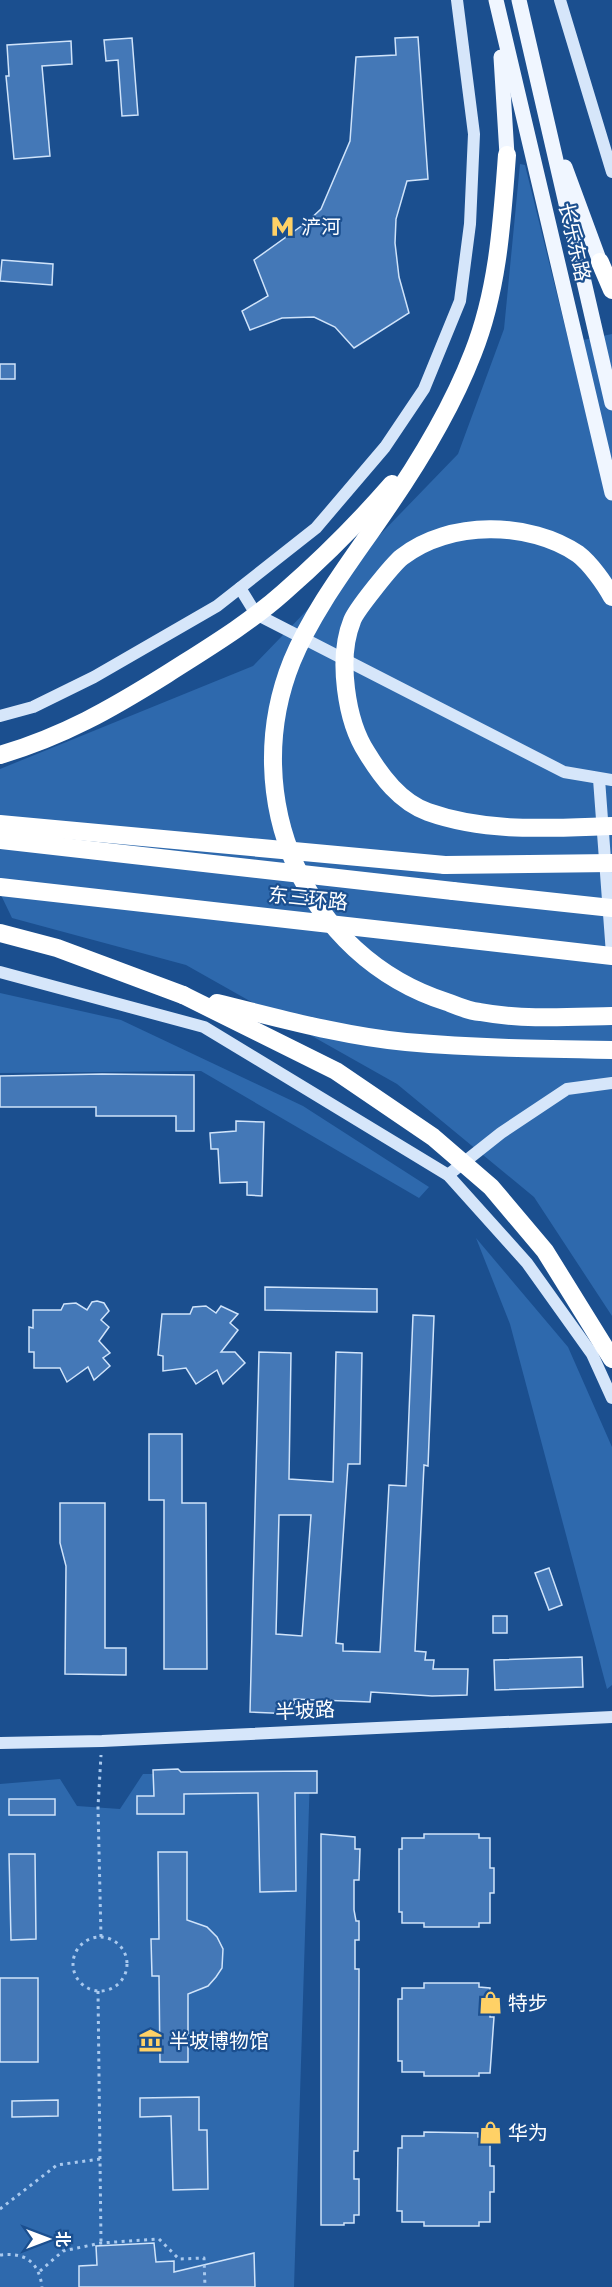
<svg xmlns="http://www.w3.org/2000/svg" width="612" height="2287" font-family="Karla,'Noto Sans SC',sans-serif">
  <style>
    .green { fill: #2e69ad }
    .building { fill: #4478b7; stroke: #cfe3fa; stroke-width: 1.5; fill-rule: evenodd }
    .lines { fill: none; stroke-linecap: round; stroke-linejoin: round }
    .path { stroke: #a9c9ee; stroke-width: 3; stroke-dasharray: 3 4.5; stroke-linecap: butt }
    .secondary { stroke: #d6e6fa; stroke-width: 12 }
    .primary { stroke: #f0f6ff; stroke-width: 15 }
    .highway { stroke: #fff; stroke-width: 18 }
    .highway-bridge { stroke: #fff; stroke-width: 18 }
    .labels { text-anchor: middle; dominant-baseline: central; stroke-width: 4.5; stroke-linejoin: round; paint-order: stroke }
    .poi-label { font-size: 20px; fill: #fff; stroke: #1b4f8f; text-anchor: start }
    .street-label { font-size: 20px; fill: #fff; stroke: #1b4f8f }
  </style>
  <rect width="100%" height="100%" fill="#1b4f8f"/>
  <g class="green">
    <polygon points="520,164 525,165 569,343 612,334 612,1316 534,1197 397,1084 186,965 12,918 0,893 0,769 253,666 458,454 504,329"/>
    <polygon points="0,993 121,1020 303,1106 429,1187 419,1198 201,1071 0,1073"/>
    <polygon points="476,1238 568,1347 612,1447 612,1685 607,1689 510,1324"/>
    <polygon points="143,1774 310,1774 294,2287 0,2287 0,1784 60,1779 77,1806 120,1809"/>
  </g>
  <g class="building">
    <polygon points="418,37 428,179 407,181 396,219 395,243 399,277 409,313 354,348 335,327 314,317 282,318 250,330 242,311 268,296 254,260 307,222 321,209 350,141 356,57 396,55 395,38"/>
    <polygon points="132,38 138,115 122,116 118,60 106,61 104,40"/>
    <polygon points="71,41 72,64 42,66 50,156 14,159 6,76 9,76 7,45"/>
    <polygon points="2,260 53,264 52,285 0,281"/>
    <rect x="0" y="364" width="15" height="15"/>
    <polygon points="102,1074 194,1075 194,1131 176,1131 176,1116 96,1116 96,1107 0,1107 0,1076"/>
    <polygon points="236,1121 264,1122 262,1196 247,1195 247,1182 220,1183 218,1149 211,1149 210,1133 236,1131"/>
    <polygon points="265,1287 377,1289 377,1312 265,1310"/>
    <polygon points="97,1301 104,1303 109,1311 101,1320 109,1327 99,1341 110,1353 103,1358 110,1366 94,1380 88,1367 67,1382 60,1368 34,1368 34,1352 29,1352 29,1327 33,1328 33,1310 61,1310 64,1304 76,1303 87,1310 92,1302"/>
    <polygon points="206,1306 216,1313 221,1306 238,1314 230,1323 238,1330 221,1352 235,1352 245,1363 223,1384 217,1370 196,1384 186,1368 163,1371 163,1356 158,1355 162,1314 190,1314 193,1307"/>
    <path d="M413 1315 434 1316 428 1466 424 1465 415 1651 426 1652 425 1660H434L433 1669H468L467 1695 432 1696 371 1692 370 1702 294 1699V1714L250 1712 259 1352 291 1353 289 1479 333 1482 336 1352 362 1353 360 1464H348L336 1643 343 1644V1651L380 1652 389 1485 406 1486ZM279 1515H311L302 1636 276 1634Z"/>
    <polygon points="149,1434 182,1434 182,1503 206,1503 207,1669 164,1669 164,1500 149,1500"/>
    <polygon points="60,1503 105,1503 105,1648 126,1648 126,1675 65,1674 66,1566 60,1543"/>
    <polygon points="549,1568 562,1605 549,1610 535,1573"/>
    <rect x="493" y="1616" width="14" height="17"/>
    <polygon points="582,1657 583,1687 495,1690 494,1660"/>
    <polygon points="178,1769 181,1772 317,1771 317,1793 295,1793 296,1891 260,1892 258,1793 184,1794 184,1814 137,1814 137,1796 154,1796 153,1770"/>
    <rect x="9" y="1799" width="46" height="16"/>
    <polygon points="321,1834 355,1837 355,1849 360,1849 359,1880 354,1880 354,1910 356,1921 359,1921 359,1940 355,1940 355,1969 359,1969 359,1981 358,2151 354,2151 354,2179 359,2179 359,2215 354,2215 354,2223 344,2223 344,2225 321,2225"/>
    <polygon points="424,1834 479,1834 479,1838 490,1838 490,1868 494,1868 494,1893 490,1893 490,1923 479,1923 479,1927 424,1927 424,1923 402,1923 402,1912 399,1912 399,1849 402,1849 402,1838 424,1838"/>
    <polygon points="158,1852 187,1852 187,1920 207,1927 217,1937 223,1949 222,1968 216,1977 208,1986 188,1994 188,2062 160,2062 159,1976 152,1976 151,1939 159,1939"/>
    <polygon points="9,1854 35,1854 36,1939 11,1940"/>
    <rect x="0" y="1978" width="38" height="84"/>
    <polygon points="424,1983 479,1983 479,1987 490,1988 490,2017 494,2017 490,2073 479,2073 479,2076 424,2076 424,2072 402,2072 402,2061 398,2061 398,1999 402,1999 402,1988 424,1988"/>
    <polygon points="199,2097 199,2130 207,2130 208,2189 173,2190 171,2116 140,2117 140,2098"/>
    <polygon points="58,2100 58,2116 12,2117 12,2101"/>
    <polygon points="424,2132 478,2133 478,2137 490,2137 490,2166 494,2166 494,2192 490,2192 490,2222 479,2222 479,2226 424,2226 424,2222 402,2222 402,2211 397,2211 398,2148 402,2148 402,2136 424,2136"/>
    <polygon points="154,2243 156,2262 174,2261 174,2272 254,2253 255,2287 79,2287 79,2266 97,2265 96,2246"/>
  </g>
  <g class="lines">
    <g class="path">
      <polyline points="101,1937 98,1807 101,1755"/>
      <circle cx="100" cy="1964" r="27"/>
      <polyline points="98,1991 101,2243"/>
      <polyline points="0,2209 57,2165 100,2159"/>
      <path d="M0 2255C25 2252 39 2262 42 2287"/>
      <polyline points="40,2271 63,2251 101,2243 159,2239 179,2259 204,2258 205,2287"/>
    </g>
    <g class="secondary">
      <polyline points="560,0 612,172"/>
      <polyline points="240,588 256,614 564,772 612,780"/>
      <polyline points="0,716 33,707 94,677 217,606 316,528 385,447 424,389 460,301 470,224 474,134 457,0"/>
      <polyline points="599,779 612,954"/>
      <polyline points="0,972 204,1027 448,1175 527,1263 592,1354 612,1398"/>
      <polyline points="448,1175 501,1133 567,1089 612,1083"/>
      <polyline points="0,1743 102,1741 612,1717"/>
    </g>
    <g class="primary">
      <polyline points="496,0 612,493"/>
      <polyline points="519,0 612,403"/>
      <polyline points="501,57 507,155"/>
      <polyline points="565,167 600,262"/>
    </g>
    <g class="highway">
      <polyline points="600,262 612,290"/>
      <polyline points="0,824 445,865"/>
      <polyline points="0,840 453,891"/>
      <polyline points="0,887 454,938"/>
      <polyline points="0,933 57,948 183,995"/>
    </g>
    <g class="highway-bridge">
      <path d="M507 155C502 222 498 290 473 353 451 410 418 464 383 514 351 561 314 608 292 661 237 797 305 957 447 1002 457 1006 468 1011 480 1012 523 1020 568 1017 612 1016"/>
      <path d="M612 597C605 584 590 563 578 554 530 521 449 520 402 557 393 564 355 611 352 621 337 658 346 721 367 753 381 776 400 802 428 812 487 833 550 828 612 826"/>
      <path d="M0 755C64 736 111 709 167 674 206 649 248 624 283 593 322 559 358 523 392 484"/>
      <polyline points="445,865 612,863"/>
      <polyline points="453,891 612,908"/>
      <polyline points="454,938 612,956"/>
      <polyline points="183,995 336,1071 433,1137 491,1187 545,1251 612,1359"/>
      <path d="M217 1003C279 1018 342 1036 406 1042 474 1048 543 1049 612 1050"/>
    </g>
  </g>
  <defs>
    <symbol id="metro-bare" viewBox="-9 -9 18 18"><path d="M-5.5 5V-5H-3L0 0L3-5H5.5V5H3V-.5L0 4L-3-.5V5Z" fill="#ffd166" stroke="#1b4f8f" stroke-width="2.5" paint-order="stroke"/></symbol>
    <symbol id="shop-bare" viewBox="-9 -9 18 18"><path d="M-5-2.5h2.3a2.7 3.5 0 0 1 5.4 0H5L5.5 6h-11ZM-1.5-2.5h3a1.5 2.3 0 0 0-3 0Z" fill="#ffd166" stroke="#1b4f8f" stroke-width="2.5" paint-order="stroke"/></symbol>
    <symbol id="museum-bare" viewBox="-9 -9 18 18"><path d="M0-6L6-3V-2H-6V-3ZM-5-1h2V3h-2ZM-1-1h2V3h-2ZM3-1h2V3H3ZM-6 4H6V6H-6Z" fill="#ffd166" stroke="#1b4f8f" stroke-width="2.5" paint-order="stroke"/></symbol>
  </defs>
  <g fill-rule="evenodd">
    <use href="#metro-bare" x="266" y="210" width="33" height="33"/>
    <use href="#shop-bare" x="474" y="1986" width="33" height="33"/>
    <use href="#museum-bare" x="134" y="2024" width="33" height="33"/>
    <use href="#shop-bare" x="474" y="2116" width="33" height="33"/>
  </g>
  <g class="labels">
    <g class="poi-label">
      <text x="301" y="227">浐河</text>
      <text x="508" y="2003">特步</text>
      <text x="169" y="2041">半坡博物馆</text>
      <text x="508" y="2133">华为</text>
    </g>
    <g class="street-label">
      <text transform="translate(574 242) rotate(77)">长乐东路</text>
      <text transform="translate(308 899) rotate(6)">东三环路</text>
      <text transform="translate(305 1711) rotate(-3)">半坡路</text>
    </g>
  </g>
  <g transform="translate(48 2239) rotate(90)" stroke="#1b4f8f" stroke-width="4.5" paint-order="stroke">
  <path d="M0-4.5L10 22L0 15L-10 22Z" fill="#ffffff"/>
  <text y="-9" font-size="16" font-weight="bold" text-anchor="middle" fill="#ffffff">北</text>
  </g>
</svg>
